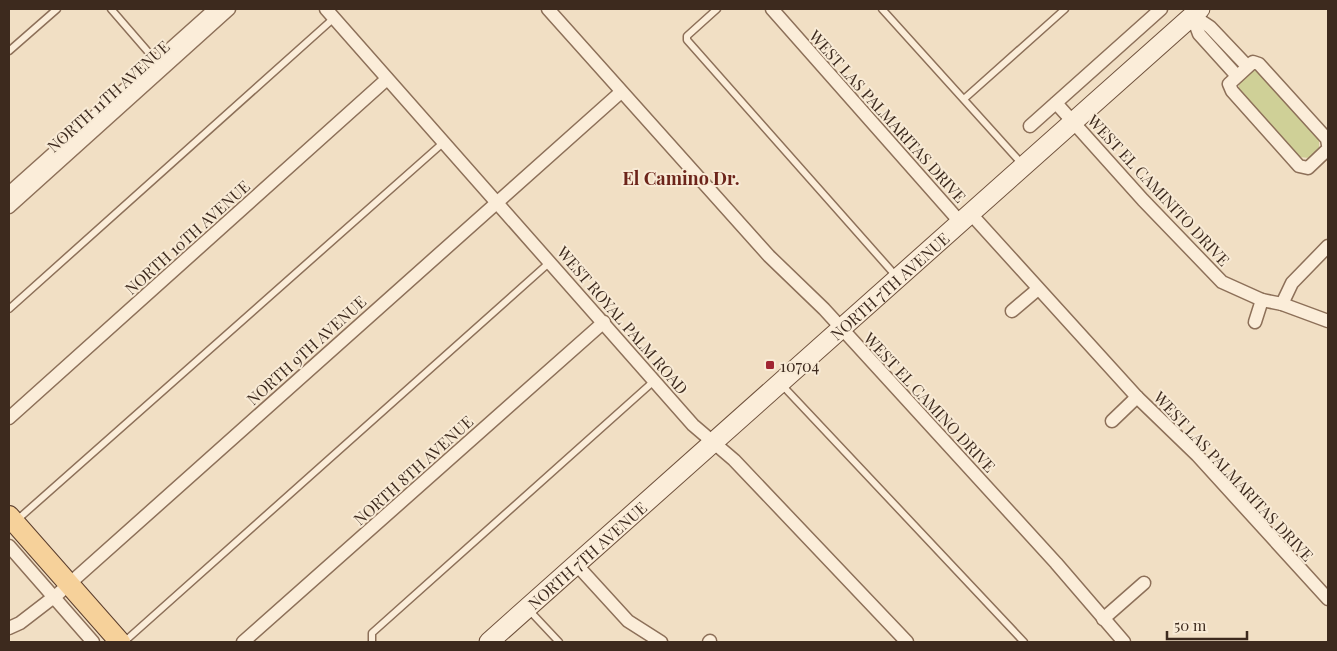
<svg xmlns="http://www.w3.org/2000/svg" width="1337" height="651" font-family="'Playfair Display',serif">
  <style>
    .green { fill: #cfd097 }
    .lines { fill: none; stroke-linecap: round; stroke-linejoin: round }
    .lane-casing { stroke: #8d7059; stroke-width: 9 }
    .street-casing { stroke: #8d7059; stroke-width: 15 }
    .secondary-casing { stroke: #6f513c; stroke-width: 21 }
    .primary-casing { stroke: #5b3e2d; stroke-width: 22 }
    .lane { stroke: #fbedd9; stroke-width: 6 }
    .street { stroke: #fbedd9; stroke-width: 12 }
    .secondary { stroke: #fbedd9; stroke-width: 19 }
    .primary { stroke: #f6d19a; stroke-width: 20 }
    .poi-dot { fill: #a12532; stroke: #f8ead5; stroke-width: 2 }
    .labels { text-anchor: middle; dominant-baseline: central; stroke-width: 4; stroke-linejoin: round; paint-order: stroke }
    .street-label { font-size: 16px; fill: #3d2a1e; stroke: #f8ead5 }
    .poi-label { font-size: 16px; fill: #3d2a1e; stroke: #f8ead5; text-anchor: start }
    .neighbourhood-label { font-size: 18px; font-weight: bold; fill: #6c241a; stroke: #f8ead5 }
  </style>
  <rect width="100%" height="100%" fill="#f1dfc4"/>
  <polygon class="green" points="1254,70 1259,72 1319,139 1319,149 1310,158 1299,157 1239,90 1239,80 1248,72"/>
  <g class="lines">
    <defs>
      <g id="lane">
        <polyline points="111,9 156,61"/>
        <polyline points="717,9 687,36 687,40 896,276"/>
        <polyline points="882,9 1023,165"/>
        <polyline points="9,51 57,9"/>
        <polyline points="964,99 1065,9"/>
        <polyline points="9,309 334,18"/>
        <polyline points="782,385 1024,642"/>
        <polyline points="17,520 444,142"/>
        <polyline points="528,609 559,642"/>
        <polyline points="124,642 550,262"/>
        <polyline points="372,642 372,633 654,381"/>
      </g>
      <g id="street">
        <polyline points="326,9 693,425 734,460 907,642"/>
        <polyline points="548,9 769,256 824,309 1056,563 1124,642"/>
        <polyline points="772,9 961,223"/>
        <polyline points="1192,15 1199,34 1237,76"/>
        <polyline points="1192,15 1210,27 1247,66"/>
        <polyline points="1056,103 1143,200 1222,282 1262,300 1282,304 1328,321"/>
        <polyline points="1030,126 1161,9"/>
        <polyline points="1328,145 1327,139 1259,64 1253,62 1229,84 1232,91 1299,166 1308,168 1328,149"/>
        <polyline points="9,193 215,9"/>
        <polyline points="9,207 229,9"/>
        <polyline points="971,214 1137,397 1197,455 1328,599"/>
        <polyline points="1282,304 1292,283 1328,246"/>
        <polyline points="1012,311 1038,289"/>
        <polyline points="1255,322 1262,300"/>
        <polyline points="9,418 387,79"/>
        <polyline points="1112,421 1137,397"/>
        <polyline points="9,546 93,642"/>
        <polyline points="575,563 628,621 661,642"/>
        <polyline points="1103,619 1144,583"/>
        <polyline points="9,628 20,623 59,593 621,92"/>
        <polyline points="243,642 604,322"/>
        <polyline points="709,642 710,641"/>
      </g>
      <g id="secondary">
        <path id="s1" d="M489 642 1200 9"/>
      </g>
      <polyline id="primary" points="9,516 120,642"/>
    </defs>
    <use href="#lane" class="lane-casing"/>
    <use href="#street" class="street-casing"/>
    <use href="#secondary" class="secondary-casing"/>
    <use href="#primary" class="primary-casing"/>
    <use href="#lane" class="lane"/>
    <use href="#street" class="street"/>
    <use href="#secondary" class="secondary"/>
    <use href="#primary" class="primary"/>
  </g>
  <rect class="poi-dot" x="765" y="360" width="10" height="10" rx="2.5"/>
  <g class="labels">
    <g class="street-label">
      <text transform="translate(108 96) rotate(-42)">NORTH 11TH AVENUE</text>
      <text transform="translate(888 116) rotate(48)">WEST LAS PALMARITAS DRIVE</text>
      <text transform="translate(1159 190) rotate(47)">WEST EL CAMINITO DRIVE</text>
      <text transform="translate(187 237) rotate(-42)">NORTH 10TH AVENUE</text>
      <text stroke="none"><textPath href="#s1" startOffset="536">NORTH 7TH AVENUE</textPath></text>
      <text transform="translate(623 320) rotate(49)">WEST ROYAL PALM ROAD</text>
      <text transform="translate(306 350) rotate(-42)">NORTH 9TH AVENUE</text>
      <text transform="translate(930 402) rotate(47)">WEST EL CAMINO DRIVE</text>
      <text transform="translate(413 470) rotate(-42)">NORTH 8TH AVENUE</text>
      <text transform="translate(1234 476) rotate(47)">WEST LAS PALMARITAS DRIVE</text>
      <text stroke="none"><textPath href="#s1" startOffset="131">NORTH 7TH AVENUE</textPath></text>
    </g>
    <g class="poi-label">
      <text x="780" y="365">10704</text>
    </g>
    <g class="neighbourhood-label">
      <text x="681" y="178">El Camino Dr.</text>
    </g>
  </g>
  <rect width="1337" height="651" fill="none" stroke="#3d2a1e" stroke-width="20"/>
  <path d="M1167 631v8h80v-8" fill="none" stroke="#3d2a1e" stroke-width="2.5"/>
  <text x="1174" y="631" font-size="15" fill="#3d2a1e" stroke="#f8ead5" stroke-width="4" paint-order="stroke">50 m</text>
</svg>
